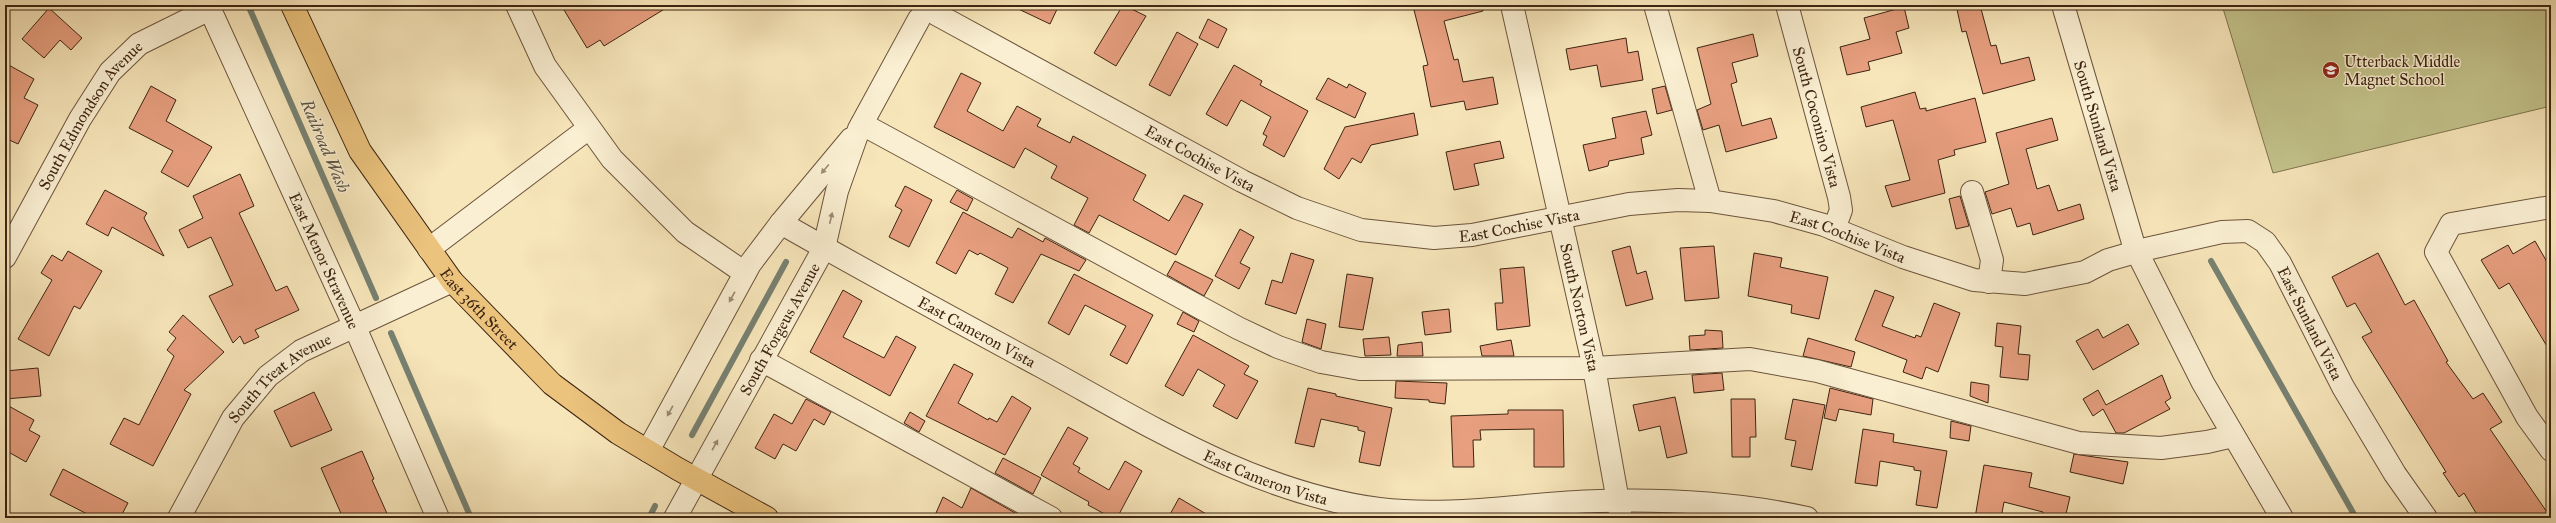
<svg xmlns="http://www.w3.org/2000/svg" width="2556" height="523" font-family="'IM FELL Great Primer',serif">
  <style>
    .green { fill: #c3c38b; stroke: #80744e }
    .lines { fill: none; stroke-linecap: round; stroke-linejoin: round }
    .stream { stroke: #778172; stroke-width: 6 }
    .building { fill: #e79f7f; stroke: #3d2412 }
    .minor-casing { stroke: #6c543c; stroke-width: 24 }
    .major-casing { stroke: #3d2412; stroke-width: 24 }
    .minor { stroke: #faefd2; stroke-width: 22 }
    .major { stroke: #ecc37d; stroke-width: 22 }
    .oneway { fill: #9c8a72 }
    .labels { text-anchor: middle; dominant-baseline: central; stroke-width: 3; stroke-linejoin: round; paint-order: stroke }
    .poi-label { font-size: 16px; fill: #3d2412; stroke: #faefd2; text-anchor: start }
    .street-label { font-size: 16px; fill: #3d2412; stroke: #faefd2 }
    .water-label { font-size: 17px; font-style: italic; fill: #5a5242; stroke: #faefd2 }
  </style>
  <rect width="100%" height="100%" fill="#f7e6ba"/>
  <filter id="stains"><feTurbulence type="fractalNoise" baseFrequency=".005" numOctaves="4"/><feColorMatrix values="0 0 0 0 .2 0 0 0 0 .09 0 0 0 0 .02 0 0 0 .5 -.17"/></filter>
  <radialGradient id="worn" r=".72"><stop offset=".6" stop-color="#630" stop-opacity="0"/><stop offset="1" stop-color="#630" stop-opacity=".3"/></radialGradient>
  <polygon class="green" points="2222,5 2551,5 2551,106 2273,173"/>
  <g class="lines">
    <g class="stream">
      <polyline points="248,5 376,298"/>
      <polyline points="2211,261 2356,518"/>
      <polyline points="391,333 471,518"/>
      <polyline points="692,435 786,262"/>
      <polyline points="649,518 655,506"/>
    </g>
  </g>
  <g class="building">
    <polygon points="561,5 671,5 604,46 600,40 587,48"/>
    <polygon points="1010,5 1059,5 1050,24"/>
    <polygon points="1123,5 1146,16 1116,66 1094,53"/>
    <polygon points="1435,5 1483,5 1483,11 1444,21 1454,60 1458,59 1463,82 1493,77 1498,104 1466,110 1464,101 1431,107 1423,66 1428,65 1414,10"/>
    <polygon points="1956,5 1980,5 1991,46 1996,45 2001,64 2029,57 2035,80 1983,94 1966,31 1962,32"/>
    <polygon points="1904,7 1909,28 1896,32 1902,53 1868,62 1870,70 1847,75 1840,47 1870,39 1864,18"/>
    <polygon points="49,8 82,38 71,50 60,40 44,58 22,39"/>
    <polygon points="1208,19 1227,29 1218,48 1199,38"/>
    <polygon points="1177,32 1198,44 1170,96 1149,85"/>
    <polygon points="1753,34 1758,56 1732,63 1737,82 1731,84 1742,126 1771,118 1777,138 1726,152 1719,125 1703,130 1697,110 1711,104 1697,48"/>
    <polygon points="1626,38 1628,53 1638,51 1643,80 1601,87 1597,65 1570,70 1566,49"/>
    <polygon points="5,63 34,79 24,98 38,105 18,144 5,138"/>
    <polygon points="1234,65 1262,81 1260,85 1308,111 1284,157 1263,145 1267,136 1263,134 1271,117 1241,100 1227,126 1206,114"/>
    <polygon points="961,73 981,83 967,111 1003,131 1017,106 1041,119 1037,126 1070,143 1073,136 1146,175 1133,200 1169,221 1184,195 1203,204 1176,255 1099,215 1089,233 1074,225 1088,198 1051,178 1057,166 1025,148 1014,168 934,127"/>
    <polygon points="1328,78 1347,88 1349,84 1366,93 1355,118 1316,99"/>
    <polygon points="151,86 176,100 166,121 212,147 188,187 161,172 173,151 129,128"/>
    <polygon points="1665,86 1672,110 1657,114 1652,89"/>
    <polygon points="1915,92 1920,109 1926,108 1926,111 1975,98 1986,142 1954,150 1955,155 1938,160 1945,193 1892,207 1885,186 1910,180 1893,120 1866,127 1861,107"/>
    <polygon points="1646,111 1652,135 1641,138 1644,154 1609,161 1608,166 1589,171 1583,145 1616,138 1612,118"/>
    <polygon points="1414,113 1418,135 1371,145 1361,163 1352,158 1339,179 1324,169 1345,127"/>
    <polygon points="2052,118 2058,140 2026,149 2037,189 2049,185 2058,211 2080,204 2084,219 2033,235 2030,223 2017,227 2011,208 1992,214 1985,192 2009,184 1996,133"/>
    <polygon points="1500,141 1504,158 1474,164 1479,185 1454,190 1446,152"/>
    <polygon points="240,174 254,206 239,213 276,291 287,286 299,310 255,330 259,337 244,344 240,336 233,343 209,296 233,285 211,237 188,248 179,230 203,218 193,196"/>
    <polygon points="905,186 932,200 909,247 889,237 902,210 895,206"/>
    <polygon points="105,190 147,213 144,218 164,256 112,227 108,236 86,224"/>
    <polygon points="957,190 973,199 967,211 950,202"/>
    <polygon points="1960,196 1969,226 1956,229 1949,199"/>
    <polygon points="963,212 1012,238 1018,228 1043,242 1045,238 1086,260 1079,271 1041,254 1013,303 995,294 1008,268 980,253 978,255 969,250 956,274 936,263"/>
    <polygon points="1240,229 1254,237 1240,263 1250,268 1239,289 1215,276"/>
    <polygon points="2535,241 2551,269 2551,353 2509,283 2499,289 2481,260 2508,245 2513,254"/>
    <polygon points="1630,246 1637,274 1646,271 1653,299 1626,306 1612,251"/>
    <polygon points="1714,246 1719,298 1685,301 1680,248"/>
    <polygon points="68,251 102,271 80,309 74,306 49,356 18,339 52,280 41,273 52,255 62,261"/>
    <polygon points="1291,253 1314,260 1296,314 1265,304 1272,280 1282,283"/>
    <polygon points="1754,253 1782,258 1780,267 1828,277 1819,319 1791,313 1792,305 1748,296"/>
    <polygon points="2378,253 2405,305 2414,300 2448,361 2446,362 2473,399 2483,393 2502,422 2490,429 2551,518 2479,518 2464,493 2459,497 2443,473 2446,472 2362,337 2372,332 2355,303 2347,307 2332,277"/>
    <polygon points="1175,261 1213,280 1204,296 1167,275"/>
    <polygon points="1524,267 1530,326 1497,330 1495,303 1503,303 1500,269"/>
    <polygon points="1074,274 1153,315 1127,364 1110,355 1126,326 1085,305 1069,335 1048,323"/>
    <polygon points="1347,274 1373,278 1363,330 1339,327"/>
    <polygon points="843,290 862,301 843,337 884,358 896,336 916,347 890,396 810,352"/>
    <polygon points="1875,290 1894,297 1882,326 1915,338 1916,335 1921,337 1934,303 1960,313 1938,372 1926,367 1922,379 1903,372 1907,360 1855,340"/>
    <polygon points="1449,309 1451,332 1425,335 1422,312"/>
    <polygon points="1183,312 1199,321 1194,332 1177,324"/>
    <polygon points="183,315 224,352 184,390 191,394 153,466 110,444 124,418 139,425 174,356 167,350 176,338 169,332"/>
    <polygon points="1307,319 1326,324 1321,349 1302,342"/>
    <polygon points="1997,323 2021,326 2018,354 2030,355 2028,380 2000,377 2003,347 1995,346"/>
    <polygon points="2128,324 2139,344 2093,370 2076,341 2098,329 2103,338"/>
    <polygon points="1705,330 1722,331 1723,348 1690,350 1689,336 1705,335"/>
    <polygon points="1193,335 1249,366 1244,374 1258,381 1237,419 1213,406 1225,385 1198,369 1183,396 1165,386"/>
    <polygon points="1389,337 1391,355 1365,356 1363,339"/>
    <polygon points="1808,338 1855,352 1851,367 1803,356"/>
    <polygon points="1511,340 1514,356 1482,356 1480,346"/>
    <polygon points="1422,342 1423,356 1397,356 1398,345"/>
    <polygon points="954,364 973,374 958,403 988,420 989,418 997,422 1012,396 1031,408 1005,455 926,416"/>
    <polygon points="38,368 41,396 5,399 5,371"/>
    <polygon points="1722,373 1724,390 1694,393 1692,375"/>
    <polygon points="2162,375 2171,398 2165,402 2170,409 2124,433 2116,433 2103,409 2093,416 2083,399 2098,390 2106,405"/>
    <polygon points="1396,381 1447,383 1445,404 1429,402 1429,400 1395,398"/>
    <polygon points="1971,382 1989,385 1988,403 1970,396"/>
    <polygon points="1308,388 1336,394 1336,396 1392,408 1380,466 1359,462 1365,432 1358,430 1358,427 1321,419 1314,447 1295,443"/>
    <polygon points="1830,388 1873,399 1871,415 1839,409 1836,421 1824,418"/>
    <polygon points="314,392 332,430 291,447 274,411"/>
    <polygon points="1675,397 1687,453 1667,458 1660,426 1639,431 1633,405"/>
    <polygon points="806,399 831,412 824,425 814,419 796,451 783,444 775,459 755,448 774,414 792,424"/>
    <polygon points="1731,399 1755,399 1756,437 1750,437 1750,457 1732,457"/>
    <polygon points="1793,399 1825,405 1812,470 1791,466 1796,441 1785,439"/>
    <polygon points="5,404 34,420 29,430 40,436 26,462 5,450"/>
    <polygon points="1508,410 1563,410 1564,467 1534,467 1534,429 1480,430 1481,440 1473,440 1474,467 1453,467 1451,416 1508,414"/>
    <polygon points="910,412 925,421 919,432 904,423"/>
    <polygon points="1951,421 1971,426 1969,441 1950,438"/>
    <polygon points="1068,427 1088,438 1073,464 1080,468 1078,472 1109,490 1125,461 1142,471 1117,518 1112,518 1088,505 1089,502 1041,475"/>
    <polygon points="1863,429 1894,434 1893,442 1947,451 1937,508 1916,505 1921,471 1914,470 1914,467 1880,461 1877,486 1855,483"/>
    <polygon points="362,451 374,479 372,480 389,518 343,518 321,468"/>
    <polygon points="2074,454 2128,462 2123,484 2070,472"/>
    <polygon points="1003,458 1041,478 1033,494 995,473"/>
    <polygon points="1984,465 2032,473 2029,487 2070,497 2065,518 2042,518 2043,512 2004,502 2001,518 1975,518"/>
    <polygon points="63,469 128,503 120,518 95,518 50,495"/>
    <polygon points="971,488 1017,514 1014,518 945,518 936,513 943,497 962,508"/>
    <polygon points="1179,498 1213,518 1168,518"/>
  </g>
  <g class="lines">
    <defs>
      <g id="minor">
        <path id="s1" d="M208 5 354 325 438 518"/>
        <polyline points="517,5 545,66 612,159 685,232 745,273"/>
        <path id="s2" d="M1512 5 1594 368 1621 518"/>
        <polyline points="1655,5 1710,201"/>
        <path id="s3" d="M1787 5 1839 197 1841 210 1834 229"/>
        <path id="s4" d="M2063 5 2134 246 2203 383 2282 518"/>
        <path id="s5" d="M936 14 1242 181 1297 208 1361 230 1434 238 1472 235 1629 204 1678 200 1710 201 1774 211 1824 225 1903 257 1974 280 2025 284 2085 272 2108 260 2146 249 2222 232 2248 231 2265 242 2280 263 2343 387 2395 474 2426 518"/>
        <polyline points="862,124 1238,328 1278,347 1321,362 1360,369 1594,368 1750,359 1817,371 2079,443 2161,448 2207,442 2233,436"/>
        <polyline points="1972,192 1992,260 1989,282"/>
        <polyline points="2551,207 2451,224 2436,252 2527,417 2551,450"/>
        <path id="s6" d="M781 223C868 273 957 321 1046 369 1152 427 1257 493 1379 509 1453 518 1525 503 1599 501 1668 499 1739 503 1807 518"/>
        <polyline points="429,249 589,128"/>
        <path id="s7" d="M5 257 80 119 110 72 139 44 210 9"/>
        <polyline points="761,360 1051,518"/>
        <polyline points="648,451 750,264 781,223 851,139"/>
        <path id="s8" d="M179 518 233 418 268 376 301 351 452 281"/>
        <path id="s9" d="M675 518 824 248 837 191 859 129 919 19"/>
      </g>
      <g id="major">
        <path id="s10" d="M292 5 360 151 452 281 552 384 618 433 678 469 767 518"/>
      </g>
    </defs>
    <use href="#minor" class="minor-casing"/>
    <use href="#major" class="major-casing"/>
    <use href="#minor" class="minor"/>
    <use href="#major" class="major"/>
  </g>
  <defs><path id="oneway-solid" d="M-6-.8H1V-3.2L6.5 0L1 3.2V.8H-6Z"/></defs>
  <g class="oneway">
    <use href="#oneway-solid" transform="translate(825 169) rotate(130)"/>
    <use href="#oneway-solid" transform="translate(831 218) rotate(-77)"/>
    <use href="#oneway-solid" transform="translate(732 297) rotate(119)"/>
    <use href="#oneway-solid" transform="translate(670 411) rotate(119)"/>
    <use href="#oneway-solid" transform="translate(715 445) rotate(-61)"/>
  </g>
  <defs>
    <symbol id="school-disc" viewBox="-11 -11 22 22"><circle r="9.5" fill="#8f2418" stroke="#faefd2"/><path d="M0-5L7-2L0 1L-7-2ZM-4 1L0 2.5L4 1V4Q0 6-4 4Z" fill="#fff"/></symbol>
  </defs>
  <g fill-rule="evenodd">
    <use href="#school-disc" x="2321" y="60" width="20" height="20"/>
  </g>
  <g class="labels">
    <g class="poi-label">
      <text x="2344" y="61">Utterback Middle<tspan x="2344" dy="18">Magnet School</tspan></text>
    </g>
    <g class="street-label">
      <text stroke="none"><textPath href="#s3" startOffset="116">South Coconino Vista</textPath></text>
      <text stroke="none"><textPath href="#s7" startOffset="166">South Edmondson Avenue</textPath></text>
      <text stroke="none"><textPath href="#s4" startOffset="126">South Sunland Vista</textPath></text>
      <text stroke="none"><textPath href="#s5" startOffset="301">East Cochise Vista</textPath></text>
      <text stroke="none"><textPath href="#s5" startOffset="637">East Cochise Vista</textPath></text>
      <text stroke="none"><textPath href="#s5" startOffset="973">East Cochise Vista</textPath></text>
      <text stroke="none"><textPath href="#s1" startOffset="281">East Menor Stravenue</textPath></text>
      <text stroke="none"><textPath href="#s10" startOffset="359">East 36th Street</textPath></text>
      <text stroke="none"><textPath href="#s2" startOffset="310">South Norton Vista</textPath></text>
      <text stroke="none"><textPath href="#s5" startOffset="1502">East Sunland Vista</textPath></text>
      <text stroke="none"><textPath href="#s9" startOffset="216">South Forgeus Avenue</textPath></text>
      <text stroke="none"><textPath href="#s6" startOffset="224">East Cameron Vista</textPath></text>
      <text stroke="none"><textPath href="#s8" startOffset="176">South Treat Avenue</textPath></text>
      <text stroke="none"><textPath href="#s6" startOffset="548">East Cameron Vista</textPath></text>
    </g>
    <g class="water-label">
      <text transform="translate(325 146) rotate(67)">Railroad Wash</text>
    </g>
  </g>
  <rect width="2556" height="523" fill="none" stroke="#f7e6ba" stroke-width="20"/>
  <rect x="6" y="6" width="2544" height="511" fill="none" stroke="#3d2412" stroke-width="2"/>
  <rect x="10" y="10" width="2536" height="503" fill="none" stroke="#3d2412"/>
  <rect width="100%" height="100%" filter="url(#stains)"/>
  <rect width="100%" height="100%" fill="url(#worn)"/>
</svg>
